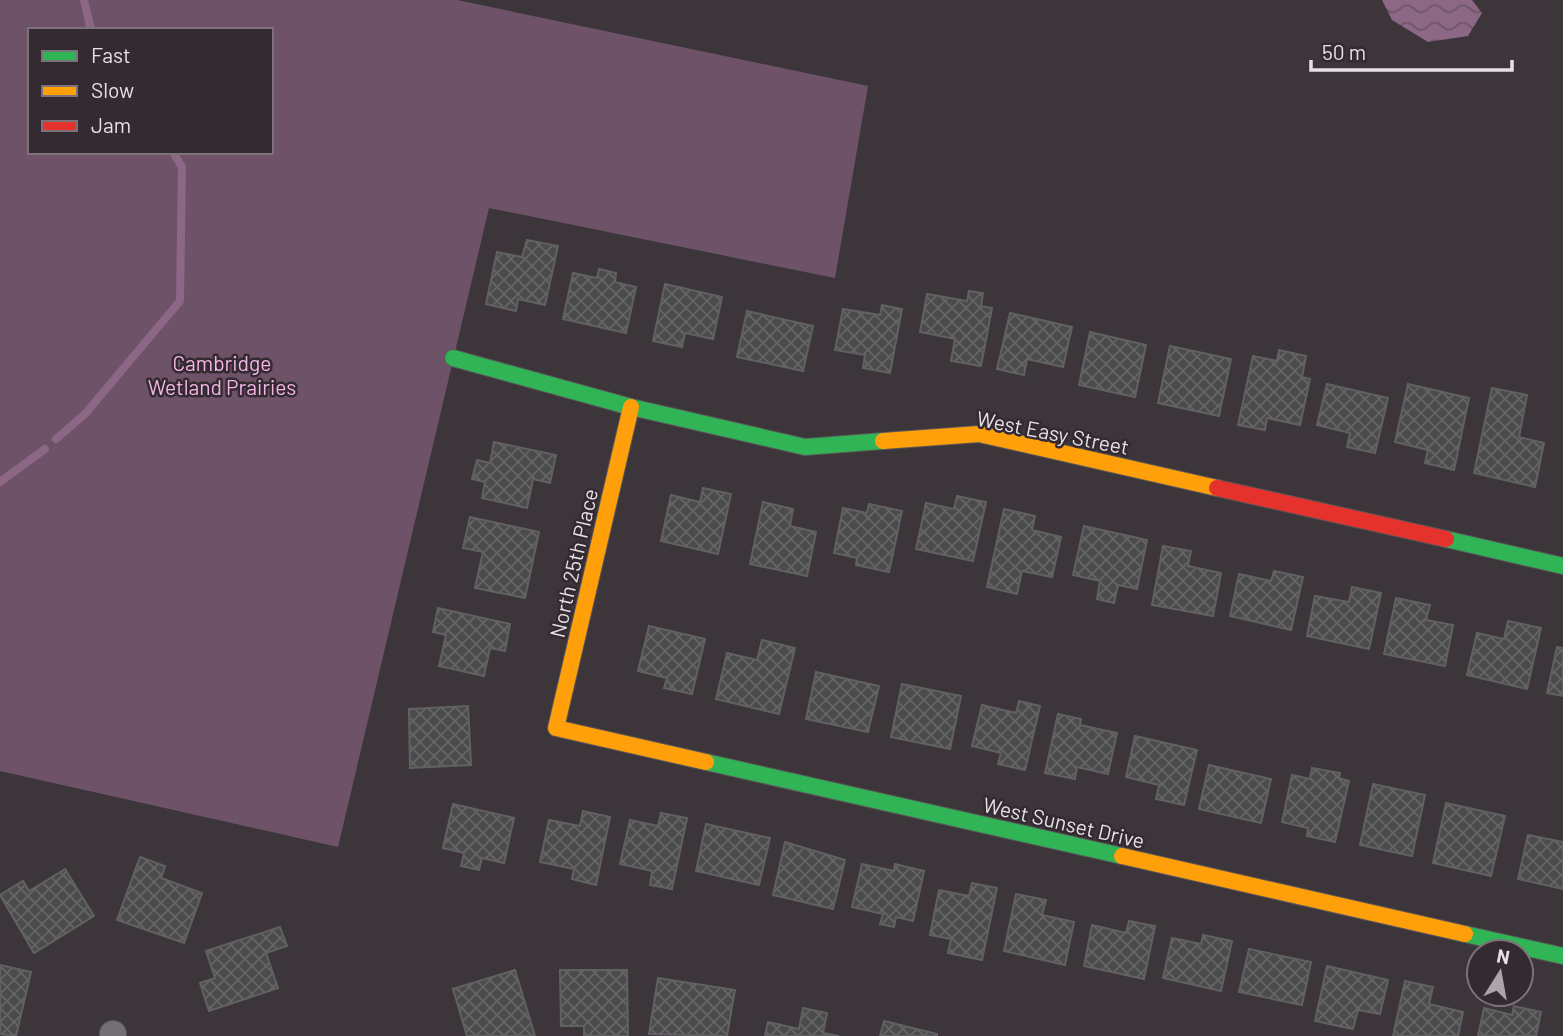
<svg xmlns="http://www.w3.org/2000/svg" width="1563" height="1036" font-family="Barlow,sans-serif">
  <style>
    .park { fill: #6e5368; fill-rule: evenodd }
    .water { fill: url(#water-waves) }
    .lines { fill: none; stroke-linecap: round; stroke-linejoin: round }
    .stream { stroke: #8d6786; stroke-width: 8 }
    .building { fill: url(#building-cross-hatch); stroke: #616063; stroke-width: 2 }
    .street-casing { stroke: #5a5559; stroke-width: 28 }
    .fast-casing { stroke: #5a5559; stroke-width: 18 }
    .slow-casing { stroke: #5a5559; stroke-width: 18 }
    .jam-casing { stroke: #5a5559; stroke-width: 18 }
    .street { stroke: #737073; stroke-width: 26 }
    .fast { stroke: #30b455; stroke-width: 16 }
    .slow { stroke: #ff9f0a; stroke-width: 16 }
    .jam { stroke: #e5322d; stroke-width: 16 }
    .labels { text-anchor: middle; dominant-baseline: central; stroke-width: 5; stroke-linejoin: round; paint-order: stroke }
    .park-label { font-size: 21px; fill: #f4b4e6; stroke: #342a31 }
    .street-label { font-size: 21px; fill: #e7e1e5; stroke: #342a31 }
  </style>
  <defs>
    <pattern id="water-waves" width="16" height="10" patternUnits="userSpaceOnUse" patternTransform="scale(1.75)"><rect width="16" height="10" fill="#8d6786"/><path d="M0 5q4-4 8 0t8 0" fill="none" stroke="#6d5769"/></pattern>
    <pattern id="building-cross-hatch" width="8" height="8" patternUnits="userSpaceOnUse" patternTransform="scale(1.75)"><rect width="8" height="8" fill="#4b4b4d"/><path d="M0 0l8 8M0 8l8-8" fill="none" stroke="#656566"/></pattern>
  </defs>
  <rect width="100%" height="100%" fill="#3c363b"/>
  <path class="park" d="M0 0H457L868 86 835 278 489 208 338 847 0 771ZM30 30H271V152H30Z"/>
  <polygon class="water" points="1382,0 1472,0 1482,13 1468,36 1428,42 1392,20"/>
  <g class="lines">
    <g class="stream">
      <polyline points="84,0 91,30"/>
      <polyline points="56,439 85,414 180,301 182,167 173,152"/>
      <polyline points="0,482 45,449"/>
    </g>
  </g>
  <g class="building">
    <polygon points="527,240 558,246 545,305 518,299 516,311 486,304 497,252 522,257"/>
    <polygon points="599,269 616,273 615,282 636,287 626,333 563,319 573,273 597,278"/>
    <polygon points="665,284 722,297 713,339 685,333 682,347 653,341"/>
    <polygon points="969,291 983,293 981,306 992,308 981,366 951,361 955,339 920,332 927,294 967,301"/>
    <polygon points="882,305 902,309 890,373 863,368 865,355 835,350 843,309 880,315"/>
    <polygon points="747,311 813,326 803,371 737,357"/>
    <polygon points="1010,313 1072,327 1063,367 1027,359 1024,375 997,369"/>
    <polygon points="1090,332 1146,345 1135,397 1079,385"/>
    <polygon points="1170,346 1231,359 1219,416 1158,403"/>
    <polygon points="1279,350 1306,356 1302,377 1310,379 1300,425 1267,418 1265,430 1238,425 1253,356 1277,361"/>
    <polygon points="1327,384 1388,398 1375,453 1347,447 1350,433 1317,425"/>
    <polygon points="1408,384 1469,398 1454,470 1425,463 1428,450 1395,442"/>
    <polygon points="1492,388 1527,395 1519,437 1544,443 1535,487 1474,473"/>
    <polygon points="494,442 556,455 550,483 533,479 527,508 482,498 485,482 472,479 477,460 490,463"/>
    <polygon points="703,488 731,494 718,554 661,541 671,495 700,502"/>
    <polygon points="957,496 986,502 973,561 916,549 926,503 954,509"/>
    <polygon points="763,502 793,509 790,526 816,532 807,576 750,564"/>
    <polygon points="869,504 902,511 889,572 856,565 857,558 834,553 843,508 867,513"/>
    <polygon points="1004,509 1035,516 1032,530 1061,537 1052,577 1022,571 1017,594 987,587"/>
    <polygon points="470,517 539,532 525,598 475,588 483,552 463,548"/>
    <polygon points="1084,526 1147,540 1137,589 1118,585 1114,603 1097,599 1100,581 1073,575"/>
    <polygon points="1163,546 1191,551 1188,566 1221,573 1213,616 1152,605"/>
    <polygon points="1274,571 1303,577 1291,630 1230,616 1239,574 1271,581"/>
    <polygon points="1352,587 1381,593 1369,649 1307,636 1315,596 1349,602"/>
    <polygon points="1396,598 1430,605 1426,620 1453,625 1445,666 1384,654"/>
    <polygon points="438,608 510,624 505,651 490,648 484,676 439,666 446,635 433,632"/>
    <polygon points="1508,621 1541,628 1527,689 1467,675 1477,633 1504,639"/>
    <polygon points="649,626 705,639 692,694 664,688 667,678 638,671"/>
    <polygon points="762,640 795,648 779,714 716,699 727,653 757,660"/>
    <polygon points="1557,647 1563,648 1563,696 1547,693"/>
    <polygon points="816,672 879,686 868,732 806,719"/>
    <polygon points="902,684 961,696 950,749 891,737"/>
    <polygon points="1019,701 1040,706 1025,770 998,764 1001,753 972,746 982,705 1016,713"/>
    <polygon points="468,706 471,765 410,768 409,709"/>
    <polygon points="1058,714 1081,719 1080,725 1117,733 1108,774 1077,767 1075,779 1045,773"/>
    <polygon points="1135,736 1197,750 1184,805 1156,799 1159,785 1126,777"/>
    <polygon points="1209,765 1271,779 1261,823 1199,809"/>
    <polygon points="1312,768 1340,773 1339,778 1349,781 1335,842 1307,836 1308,828 1282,822 1292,775 1310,779"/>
    <polygon points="1373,784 1425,795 1412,856 1360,845"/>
    <polygon points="1446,803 1505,816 1491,876 1433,863"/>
    <polygon points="453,804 514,818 504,863 482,858 479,870 461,866 464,853 443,848"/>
    <polygon points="583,811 610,817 596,885 572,879 574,869 540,862 549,820 580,826"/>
    <polygon points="661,813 687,818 672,889 650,885 652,871 620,864 630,820 658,826"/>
    <polygon points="706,824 770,838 759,885 696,871"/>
    <polygon points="1528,835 1563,842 1563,889 1518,879"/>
    <polygon points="785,842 845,860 833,909 773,895"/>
    <polygon points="140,857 165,866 161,878 202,893 184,943 117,920"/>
    <polygon points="862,864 894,871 895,864 924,871 913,921 896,917 894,927 880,924 883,914 852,907"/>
    <polygon points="65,869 94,916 34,953 0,895 23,881 29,891"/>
    <polygon points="972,883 997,888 982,960 948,953 951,939 930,935 939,890 969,896"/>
    <polygon points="1016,894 1046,900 1042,915 1074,922 1065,965 1004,951"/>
    <polygon points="1129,921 1155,926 1144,979 1084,966 1092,925 1126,933"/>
    <polygon points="280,927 287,946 266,953 278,988 209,1011 200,983 215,978 206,951"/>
    <polygon points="1203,935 1232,941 1221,991 1163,978 1172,938 1201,944"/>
    <polygon points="1249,949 1311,962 1302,1005 1239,992"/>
    <polygon points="0,965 31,972 16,1036 0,1034"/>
    <polygon points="1327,966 1388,980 1380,1014 1358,1010 1353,1029 1315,1021"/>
    <polygon points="515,970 535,1036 467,1036 453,989"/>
    <polygon points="560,970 627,970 628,1036 584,1036 584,1026 561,1026"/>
    <polygon points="658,978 735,990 727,1036 649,1034"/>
    <polygon points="1405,981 1433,987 1429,1004 1463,1012 1458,1036 1393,1036"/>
    <polygon points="1514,1006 1541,1012 1536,1036 1478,1036 1484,1008 1512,1015"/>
    <polygon points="803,1008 827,1013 823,1033 839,1036 765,1036 768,1022 799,1029"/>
    <polygon points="884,1021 937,1034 937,1036 880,1036"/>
  </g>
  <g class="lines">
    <defs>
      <polyline id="street" points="113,1036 113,1034"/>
      <g id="fast">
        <polyline points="453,358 631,407 805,447 883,441"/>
        <polyline points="1446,539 1563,566"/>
        <polyline points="706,762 1122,856"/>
        <polyline points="1465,934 1563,956"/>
      </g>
      <g id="slow">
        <polyline points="631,407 556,728 706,762"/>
        <polyline points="883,441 979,434 1217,488"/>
        <polyline points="1122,856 1465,934"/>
      </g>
      <polyline id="jam" points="1217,488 1446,539"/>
    </defs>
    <use href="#street" class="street-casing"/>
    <use href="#fast" class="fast-casing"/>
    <use href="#slow" class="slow-casing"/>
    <use href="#jam" class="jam-casing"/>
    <use href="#street" class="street"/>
    <use href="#fast" class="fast"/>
    <use href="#slow" class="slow"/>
    <use href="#jam" class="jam"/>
  </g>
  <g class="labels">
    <g class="park-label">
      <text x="222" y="362">Cambridge<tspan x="222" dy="24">Wetland Prairies</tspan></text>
    </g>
    <g class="street-label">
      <text transform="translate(1053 432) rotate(11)">West Easy Street</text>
      <text transform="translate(573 563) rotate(-77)">North 25th Place</text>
      <text transform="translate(1064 822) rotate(13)">West Sunset Drive</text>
    </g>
  </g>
  <rect x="28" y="28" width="245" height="126" fill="#342a31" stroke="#7c7379" stroke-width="2"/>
  <rect x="42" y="51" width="35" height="10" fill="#30b455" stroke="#7c7379" stroke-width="2"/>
  <text x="91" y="63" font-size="21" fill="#e7e1e5">Fast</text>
  <rect x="42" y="86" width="35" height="10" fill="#ff9f0a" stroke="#7c7379" stroke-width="2"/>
  <text x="91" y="98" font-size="21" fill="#e7e1e5">Slow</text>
  <rect x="42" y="121" width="35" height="10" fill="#e5322d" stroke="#7c7379" stroke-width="2"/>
  <text x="91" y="133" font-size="21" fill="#e7e1e5">Jam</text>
  <g transform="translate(1500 973) rotate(11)"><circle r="33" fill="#342a31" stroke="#7c7379" stroke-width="2"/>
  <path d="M0-5L12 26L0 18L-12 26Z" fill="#aba5aa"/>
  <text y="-10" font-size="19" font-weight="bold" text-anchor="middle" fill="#e7e1e5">N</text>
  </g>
  <path d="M1311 60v10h201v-10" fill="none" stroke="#e7e1e5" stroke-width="3.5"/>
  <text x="1322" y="60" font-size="21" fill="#e7e1e5" stroke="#342a31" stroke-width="5" paint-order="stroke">50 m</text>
</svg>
